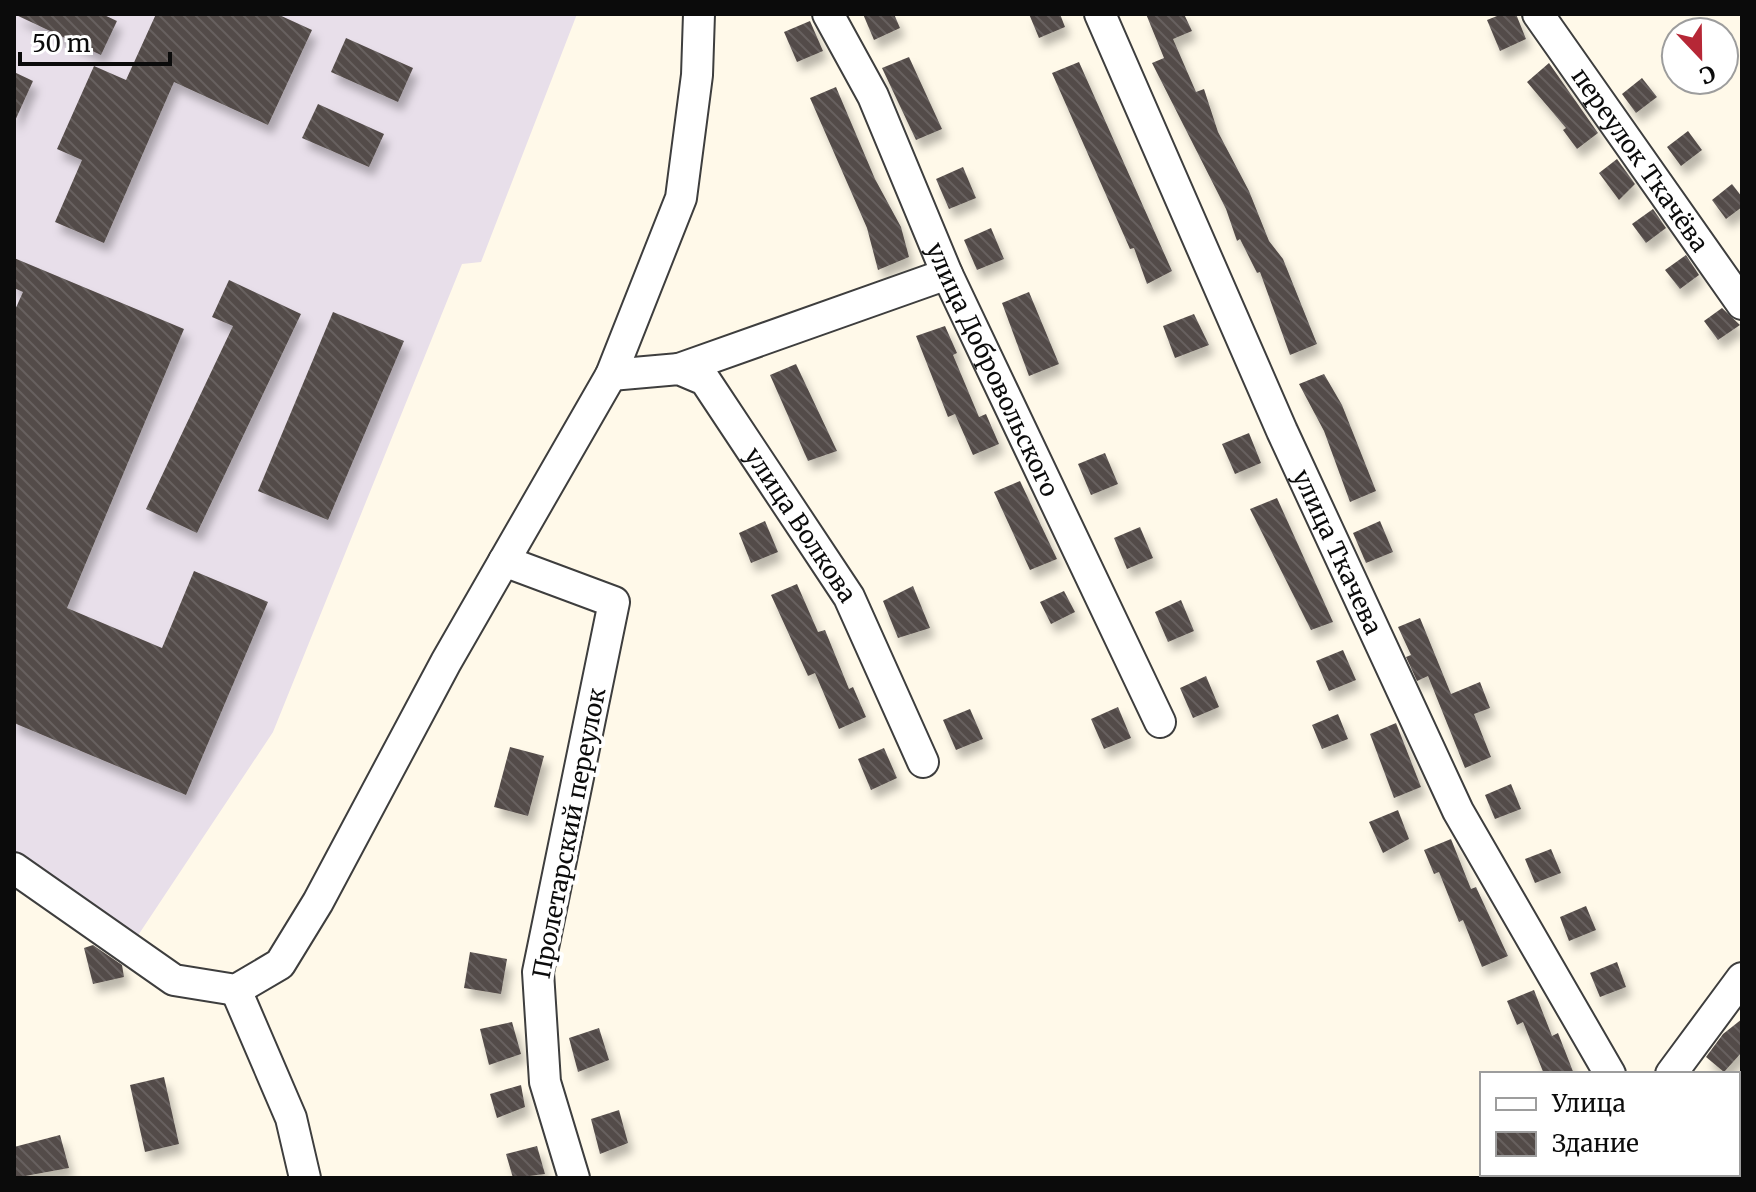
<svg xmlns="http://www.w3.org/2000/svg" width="1756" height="1192" font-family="Merriweather,serif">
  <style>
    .industrial { fill: #e8dfea }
    .building { fill: url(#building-back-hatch); filter: url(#shadow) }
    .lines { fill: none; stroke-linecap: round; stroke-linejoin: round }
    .minor-casing { stroke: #3e3e3e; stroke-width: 34 }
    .minor { stroke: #fff; stroke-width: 30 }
    .labels { text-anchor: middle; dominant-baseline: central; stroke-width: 8; stroke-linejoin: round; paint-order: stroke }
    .street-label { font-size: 24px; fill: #0b0b0b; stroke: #fff }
  </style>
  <defs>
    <pattern id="building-back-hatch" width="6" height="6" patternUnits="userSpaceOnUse" patternTransform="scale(2)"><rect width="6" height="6" fill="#534b48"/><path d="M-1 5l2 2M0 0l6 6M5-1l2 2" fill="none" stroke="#67605e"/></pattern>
    <filter id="shadow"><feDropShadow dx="5" dy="9" stdDeviation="4" flood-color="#0004"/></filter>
  </defs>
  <rect width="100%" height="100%" fill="#fff9e9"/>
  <polygon class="industrial" points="14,14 577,14 481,262 462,264 273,732 129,949 14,881"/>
  <g class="building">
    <polygon points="14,14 102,14 117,21 101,55"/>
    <polygon points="156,14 277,14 312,30 268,125 174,82 104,243 55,222 82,160 57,149 94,66 126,80"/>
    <polygon points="863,14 894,14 900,28 874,40"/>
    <polygon points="1029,14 1060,14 1065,27 1039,38"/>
    <polygon points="1146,14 1184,14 1192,31 1173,39 1196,92 1204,89 1218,132 1249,191 1269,241 1283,259 1317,344 1290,355 1260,272 1257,273 1240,239 1237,241 1226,209 1152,63 1164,58"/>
    <polygon points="1502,14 1516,14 1526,39 1500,51 1487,20"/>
    <polygon points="810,21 823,51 797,62 784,32"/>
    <polygon points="346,38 413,68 398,102 331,72"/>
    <polygon points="909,57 942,129 916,140 882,68"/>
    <polygon points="1079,62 1172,271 1147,284 1134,248 1130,249 1052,73"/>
    <polygon points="1549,63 1598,133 1577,149 1563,130 1566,128 1527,82"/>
    <polygon points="14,72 33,81 14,123"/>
    <polygon points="1642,78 1657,97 1636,113 1622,94"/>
    <polygon points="836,87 875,179 901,227 909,257 878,270 867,228 810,98"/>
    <polygon points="318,104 384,134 369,167 302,138"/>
    <polygon points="1688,131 1702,150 1681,166 1667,147"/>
    <polygon points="1617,159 1635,184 1619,200 1599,173"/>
    <polygon points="963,167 976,198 949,209 936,179"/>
    <polygon points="1732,184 1742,197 1742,207 1726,219 1712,200"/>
    <polygon points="1653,209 1666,228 1646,243 1632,224"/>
    <polygon points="991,228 1004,259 977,270 964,240"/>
    <polygon points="1686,255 1699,275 1680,289 1665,270"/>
    <polygon points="14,258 184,329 67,608 162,648 194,571 268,602 186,795 14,723 14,312 23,292 14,288"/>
    <polygon points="229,280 301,314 197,533 146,509 233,326 212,317"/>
    <polygon points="1029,292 1059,364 1029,376 1002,303"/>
    <polygon points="1722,308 1740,325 1718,340 1704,321"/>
    <polygon points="333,312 404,341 328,520 258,491"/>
    <polygon points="1194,314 1209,345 1175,358 1163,326"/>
    <polygon points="945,326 957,353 953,355 979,417 986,414 999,444 973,455 955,414 948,417 916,336"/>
    <polygon points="796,364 837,451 808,461 770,375"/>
    <polygon points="1324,374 1342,405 1376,491 1350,502 1324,431 1299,384"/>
    <polygon points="1249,433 1261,463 1235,474 1222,444"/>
    <polygon points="1105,453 1118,484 1091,495 1078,464"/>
    <polygon points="1020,481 1057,559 1030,570 994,492"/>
    <polygon points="1277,498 1333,622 1311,630 1250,509"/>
    <polygon points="765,521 778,552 751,563 739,533"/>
    <polygon points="1380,521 1393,552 1366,563 1353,533"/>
    <polygon points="1140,527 1153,558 1127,569 1114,538"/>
    <polygon points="797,584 818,632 825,630 849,689 853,687 866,717 839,729 815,673 808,676 771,595"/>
    <polygon points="913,586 930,628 898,638 883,601"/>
    <polygon points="1064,591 1075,612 1051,624 1040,602"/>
    <polygon points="1181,600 1194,631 1168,642 1155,612"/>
    <polygon points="1420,618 1451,694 1480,682 1490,708 1474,714 1491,757 1465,768 1428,676 1417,681 1406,657 1411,655 1398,627"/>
    <polygon points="1343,650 1356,680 1329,691 1316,661"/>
    <polygon points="1206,676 1219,707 1193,718 1180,688"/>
    <polygon points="1118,707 1131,738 1104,749 1091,719"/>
    <polygon points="970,709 983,739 956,750 943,720"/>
    <polygon points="1338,714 1348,739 1322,749 1312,725"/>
    <polygon points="1396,723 1421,787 1394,798 1370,734"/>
    <polygon points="510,747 544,756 528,816 494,807"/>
    <polygon points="884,748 897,778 871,790 858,759"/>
    <polygon points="1511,784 1521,809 1495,819 1485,795"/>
    <polygon points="1398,810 1409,839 1383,853 1369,822"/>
    <polygon points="1451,839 1471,889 1476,887 1508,956 1482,967 1463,920 1459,922 1439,872 1434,874 1424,850"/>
    <polygon points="1551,849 1561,873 1535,883 1525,859"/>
    <polygon points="1586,906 1596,930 1569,941 1560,917"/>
    <polygon points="93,945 122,965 124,977 93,984 84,948"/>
    <polygon points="470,952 507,959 501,994 464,988"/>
    <polygon points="1617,962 1626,987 1600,997 1590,973"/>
    <polygon points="1534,990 1552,1036 1558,1033 1574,1074 1544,1074 1523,1022 1517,1025 1507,1001"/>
    <polygon points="1742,1019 1742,1052 1724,1072 1706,1057 1723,1034"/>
    <polygon points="512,1022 521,1054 489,1065 480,1029"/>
    <polygon points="599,1028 609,1060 578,1072 569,1038"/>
    <polygon points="164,1077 179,1144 145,1152 130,1085"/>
    <polygon points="521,1085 525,1107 497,1118 490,1094"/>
    <polygon points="619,1110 628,1143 600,1154 591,1119"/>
    <polygon points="60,1135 69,1168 14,1178 14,1147"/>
    <polygon points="537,1146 545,1174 513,1178 506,1154"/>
  </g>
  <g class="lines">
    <defs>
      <g id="minor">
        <path id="s1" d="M828 14 873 96 947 274 1160 722"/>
        <path id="s2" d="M1100 14 1282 431 1458 811 1610 1074"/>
        <path id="s3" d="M1538 14 1742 304"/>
        <polyline points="679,369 947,274"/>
        <path id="s4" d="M611 375 679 369 705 380 849 597 923 762"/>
        <polyline points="504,561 614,602 538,972 545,1082 574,1178"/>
        <polyline points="14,868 174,980 236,990 280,964 318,902 446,662 611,375 681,198 697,75 699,14"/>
        <polyline points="236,990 291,1118 305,1178"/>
        <polyline points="1671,1074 1742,978"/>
        <polyline points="1639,1174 1643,1178"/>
        <polyline points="1587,1178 1590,1174"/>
      </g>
    </defs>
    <use href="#minor" class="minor-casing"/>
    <use href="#minor" class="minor"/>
  </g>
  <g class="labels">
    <g class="street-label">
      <text stroke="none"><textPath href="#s3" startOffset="178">переулок Ткачёва</textPath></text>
      <text stroke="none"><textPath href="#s1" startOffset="392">улица Добровольского</textPath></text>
      <text stroke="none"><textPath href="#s4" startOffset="270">улица Волкова</textPath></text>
      <text stroke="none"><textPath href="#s2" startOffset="588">улица Ткачева</textPath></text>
      <text transform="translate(569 833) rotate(-79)">Пролетарский переулок</text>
    </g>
  </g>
  <rect width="1756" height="1192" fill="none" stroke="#0b0b0b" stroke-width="32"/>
  <rect x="1480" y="1072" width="260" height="104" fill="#ffffff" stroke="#9d9d9d" stroke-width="2"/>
  <rect x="1496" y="1098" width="40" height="12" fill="#ffffff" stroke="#9d9d9d" stroke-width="2"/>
  <text x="1552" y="1112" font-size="24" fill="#0b0b0b">Улица</text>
  <rect x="1496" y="1132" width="40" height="24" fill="url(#building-back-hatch)" stroke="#9d9d9d" stroke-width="2"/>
  <text x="1552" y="1152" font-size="24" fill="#0b0b0b">Здание</text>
  <g transform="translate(1700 56) rotate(158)"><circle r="38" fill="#ffffff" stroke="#9d9d9d" stroke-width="2"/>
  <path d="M0-6L14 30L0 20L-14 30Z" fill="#b62736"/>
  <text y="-12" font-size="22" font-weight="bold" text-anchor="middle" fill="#0b0b0b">С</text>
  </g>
  <path d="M20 52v12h150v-12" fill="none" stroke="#0b0b0b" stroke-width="4"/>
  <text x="32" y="52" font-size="24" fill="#0b0b0b" stroke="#ffffff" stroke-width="6" paint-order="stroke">50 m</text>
</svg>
